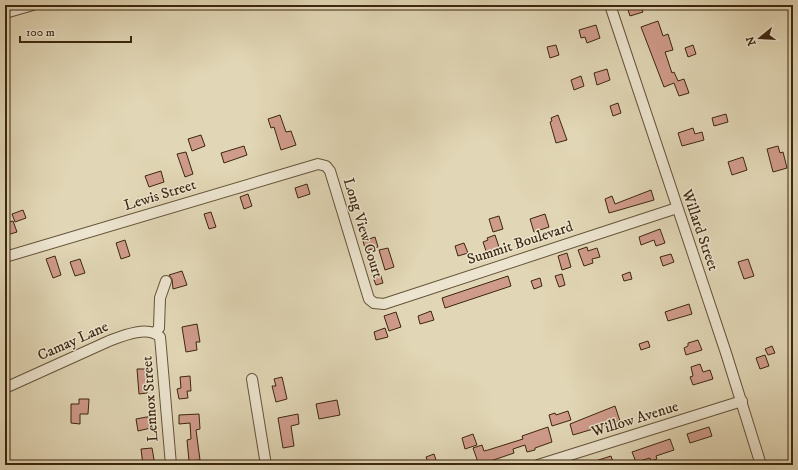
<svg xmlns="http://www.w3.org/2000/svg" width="798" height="470" font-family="'IM FELL DW Pica',serif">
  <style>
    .building { fill: #cf9b8b; stroke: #3c270f }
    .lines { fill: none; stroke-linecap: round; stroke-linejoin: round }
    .minor-casing { stroke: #655338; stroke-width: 12 }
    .minor { stroke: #ece4cf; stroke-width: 10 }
    .labels { text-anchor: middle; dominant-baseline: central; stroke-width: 3; stroke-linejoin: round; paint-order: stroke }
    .street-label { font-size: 15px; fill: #3c270f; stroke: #ece4cf }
  </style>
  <rect width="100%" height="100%" fill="#e1d6b5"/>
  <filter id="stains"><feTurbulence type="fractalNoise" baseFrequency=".005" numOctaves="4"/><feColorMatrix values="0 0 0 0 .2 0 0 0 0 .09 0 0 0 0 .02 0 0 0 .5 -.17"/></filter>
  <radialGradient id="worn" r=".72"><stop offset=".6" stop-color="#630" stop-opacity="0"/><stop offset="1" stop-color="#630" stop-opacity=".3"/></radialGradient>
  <g class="building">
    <polygon points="634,5 640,5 643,12 630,16 627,7"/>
    <polygon points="658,21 663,36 668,34 673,50 665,52 672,73 674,72 678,81 684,79 689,93 679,96 674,83 664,87 641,27"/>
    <polygon points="596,25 600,38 587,43 585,37 581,38 579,30"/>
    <polygon points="556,45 559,55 550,58 547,47"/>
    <polygon points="693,45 696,54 688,57 685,48"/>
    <polygon points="607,69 610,80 597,85 594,73"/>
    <polygon points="581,76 584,86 574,90 571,80"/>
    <polygon points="618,103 621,113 613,116 610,106"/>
    <polygon points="726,114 728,122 714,126 712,118"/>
    <polygon points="280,115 286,132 291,131 296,145 281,150 274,127 271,128 268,119"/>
    <polygon points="558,115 567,140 556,143 550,122 552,121 551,118"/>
    <polygon points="693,128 695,134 702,132 704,140 682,146 678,133"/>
    <polygon points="201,135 205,146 192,151 188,139"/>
    <polygon points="244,146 247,155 224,163 221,153"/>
    <polygon points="778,146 780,153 783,152 787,168 773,172 767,149"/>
    <polygon points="186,152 193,174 185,177 177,154"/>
    <polygon points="743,157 747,170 732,175 728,162"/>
    <polygon points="161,171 164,182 149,187 145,176"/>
    <polygon points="307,184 310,194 298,198 295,188"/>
    <polygon points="651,190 654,200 609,213 605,199 612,196 615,204"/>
    <polygon points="248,194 252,206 244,209 240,197"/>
    <polygon points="23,210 26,218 15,222 12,214"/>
    <polygon points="211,212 216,227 209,229 204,214"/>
    <polygon points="545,214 549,227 534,232 530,219"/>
    <polygon points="499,216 503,229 493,232 489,219"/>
    <polygon points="13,221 17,232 7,235 5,223"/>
    <polygon points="660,229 665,243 656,246 654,240 641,245 639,237"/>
    <polygon points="495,235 500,250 487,254 483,242 488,240 487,238"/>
    <polygon points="375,237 378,247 366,251 363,241"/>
    <polygon points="125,240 130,256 121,259 116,243"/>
    <polygon points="464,243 468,253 458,256 455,246"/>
    <polygon points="587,247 588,251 597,248 600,257 592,259 593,263 584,266 578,250"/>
    <polygon points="388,248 394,267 385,270 379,250"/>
    <polygon points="567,253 571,267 562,270 558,256"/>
    <polygon points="671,254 674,262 663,266 660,257"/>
    <polygon points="55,256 61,275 53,278 46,259"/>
    <polygon points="80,259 85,273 75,276 70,262"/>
    <polygon points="748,259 754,276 744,279 738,262"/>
    <polygon points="182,271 187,285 173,289 172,279 169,275"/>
    <polygon points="630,272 632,279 624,281 622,275"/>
    <polygon points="380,273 383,283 376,285 372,275"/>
    <polygon points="562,274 565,285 559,287 555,276"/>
    <polygon points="508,276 511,286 445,308 442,298"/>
    <polygon points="540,278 542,286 534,289 531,281"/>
    <polygon points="689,304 692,314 668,321 665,312"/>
    <polygon points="431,311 434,320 420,324 418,316"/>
    <polygon points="396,312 401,327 389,331 384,316"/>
    <polygon points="197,324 200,342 196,342 197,350 186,352 182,327"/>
    <polygon points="385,328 388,337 376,340 374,332"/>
    <polygon points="698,340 702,350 686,355 684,348 688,346 688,343"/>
    <polygon points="648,341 650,347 641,350 639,344"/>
    <polygon points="772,346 775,353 768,355 765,349"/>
    <polygon points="765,355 769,366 760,369 756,358"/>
    <polygon points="700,364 703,372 710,370 713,379 693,385 690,377 693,376 691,367"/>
    <polygon points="137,369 148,369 147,393 139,394"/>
    <polygon points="190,376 191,391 187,391 188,398 179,399 177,389 181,388 180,377"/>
    <polygon points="282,377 287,399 276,402 272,386 276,386 274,379"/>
    <polygon points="79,399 89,399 88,414 80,414 80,424 71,423 71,404 79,404"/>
    <polygon points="337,400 340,415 319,419 316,404"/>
    <polygon points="615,406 620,421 573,435 570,424"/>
    <polygon points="568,411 571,420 552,426 549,415 555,413 556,415"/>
    <polygon points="199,414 200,429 196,430 200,460 189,461 187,440 191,439 190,423 179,424 179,415"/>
    <polygon points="298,414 299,424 291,426 294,446 283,448 278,418"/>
    <polygon points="152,416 155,427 138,431 136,419"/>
    <polygon points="548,427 552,442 535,448 535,450 527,452 525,445 513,449 514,453 479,465 473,448 482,445 484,451 488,450 523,439 522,436"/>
    <polygon points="709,427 712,436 690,443 687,434"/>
    <polygon points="473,434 477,445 465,449 462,438"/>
    <polygon points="670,439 674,450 656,456 657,459 651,461 650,458 636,462 632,452"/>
    <polygon points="152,448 155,465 143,465 141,449"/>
    <polygon points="434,454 437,463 429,465 426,457"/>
    <polygon points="611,456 614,465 587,465 586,464"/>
  </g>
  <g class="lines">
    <defs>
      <g id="minor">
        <polyline points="610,5 726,353 761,465"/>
        <polyline points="5,13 33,5"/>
        <polyline points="5,257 318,164 326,166 330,171 369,299 374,303 384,304 677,208"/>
        <polyline points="155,333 159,328 160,298 166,281"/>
        <polyline points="252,379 266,465"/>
        <path d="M5 388 109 341C122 336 148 325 160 337L161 348 171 465"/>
        <polyline points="538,465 742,401"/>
      </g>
    </defs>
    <use href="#minor" class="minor-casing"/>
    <use href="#minor" class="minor"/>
  </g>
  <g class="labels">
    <g class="street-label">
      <text transform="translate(160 195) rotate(-17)">Lewis Street</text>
      <text transform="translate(363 228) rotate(73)">Long View Court</text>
      <text transform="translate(700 230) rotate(71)">Willard Street</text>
      <text transform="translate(520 243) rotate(-18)">Summit Boulevard</text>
      <text transform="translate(73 341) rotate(-24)">Camay Lane</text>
      <text transform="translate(150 399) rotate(-94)">Lennox Street</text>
      <text transform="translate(635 419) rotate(-17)">Willow Avenue</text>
    </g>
  </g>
  <rect width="798" height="470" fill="none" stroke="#e1d6b5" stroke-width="20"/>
  <rect x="6" y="6" width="786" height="458" fill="none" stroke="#3c270f" stroke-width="2"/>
  <rect x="10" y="10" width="778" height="450" fill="none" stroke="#3c270f"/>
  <g transform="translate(760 38) rotate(252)" stroke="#ece4cf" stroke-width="3" paint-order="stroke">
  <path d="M0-3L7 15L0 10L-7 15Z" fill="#3c270f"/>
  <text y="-6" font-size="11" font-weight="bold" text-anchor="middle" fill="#3c270f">N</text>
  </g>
  <path d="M20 36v6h111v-6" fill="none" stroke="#3c270f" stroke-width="2"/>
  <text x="26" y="36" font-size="12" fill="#3c270f" stroke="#ece4cf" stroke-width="3" paint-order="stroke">100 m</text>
  <rect width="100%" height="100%" filter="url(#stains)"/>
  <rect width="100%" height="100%" fill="url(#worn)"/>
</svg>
